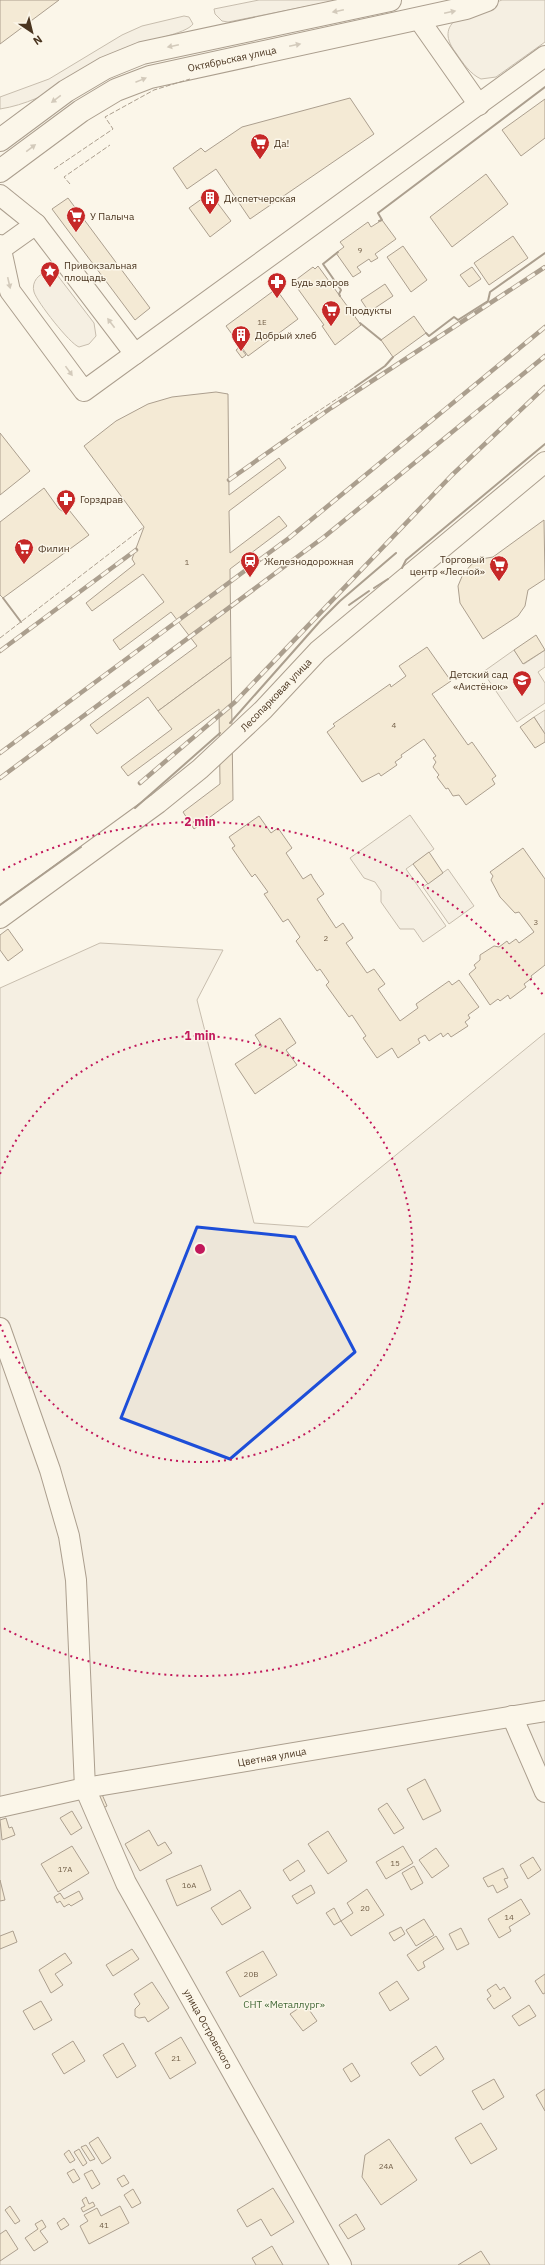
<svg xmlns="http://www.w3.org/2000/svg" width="545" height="2265" font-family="'IBM Plex Sans',sans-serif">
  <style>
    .green { fill: #ede6d9; stroke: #887966 }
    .building { fill: #ecdcbc; stroke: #4a3520 }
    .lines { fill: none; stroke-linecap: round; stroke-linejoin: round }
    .minor-casing { stroke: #4a3520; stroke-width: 22 }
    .major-casing { stroke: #4a3520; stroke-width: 24 }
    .minor { stroke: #fbf6e9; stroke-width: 20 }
    .major { stroke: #fbf6e9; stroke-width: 22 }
    .rail-casing { stroke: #4a3520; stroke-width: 4.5 }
    .rail { stroke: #fbf6e9; stroke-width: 3; stroke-dasharray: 9; stroke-linecap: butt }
    .fence { stroke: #4a3520; stroke-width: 1; stroke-dasharray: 5 2; stroke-linecap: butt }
    .wall { stroke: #4a3520; stroke-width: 2 }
    .oneway { fill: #a29684 }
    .marked { fill: none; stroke: #1d4ed8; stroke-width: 3; stroke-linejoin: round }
    .ring { fill: none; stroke: #c2185b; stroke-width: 2; stroke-dasharray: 2 4 }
    .labels { text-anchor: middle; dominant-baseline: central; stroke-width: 3; stroke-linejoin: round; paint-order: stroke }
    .number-label { font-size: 8px; fill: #725f47 }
    .street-label { font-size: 10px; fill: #4a3520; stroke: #fbf6e9 }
    .poi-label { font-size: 10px; fill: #4a3520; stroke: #fbf6e9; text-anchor: start }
    .park-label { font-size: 10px; fill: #436837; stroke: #fbf6e9 }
    .centre { fill: #c2185b; stroke: #fbf6e9; stroke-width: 2 }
    .ring-label { font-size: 12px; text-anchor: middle; font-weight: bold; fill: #c2185b; stroke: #fbf6e9; stroke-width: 3; stroke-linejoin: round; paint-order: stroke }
  </style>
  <rect width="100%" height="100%" fill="#fbf6e9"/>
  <g class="green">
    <polygon points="259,0 339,0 228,22 222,21 215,14 214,9"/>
    <path d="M502 0H545V42L496 77 481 79C470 74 463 63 456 53 429 18 477 10 502 0Z"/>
    <path d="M184 16 189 17 193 24C186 34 147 40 134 46 88 65 51 101 0 109V97L49 79 122 35 142 26Z"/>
    <path d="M48 272 58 276 94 323 96 336 89 344 79 347C70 344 37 302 34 292 31 282 39 273 48 272Z"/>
    <polygon points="514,650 524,664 545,650 545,667 538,672 545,683 545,703 517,722 483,672"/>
    <polygon points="545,710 545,734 534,717"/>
    <polygon points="410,815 434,849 406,869 446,926 423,942 414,929 400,929 381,902 381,891 375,882 364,878 350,858"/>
    <polygon points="448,869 474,906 449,924 423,887"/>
    <polygon points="100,943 223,950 197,1000 254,1223 308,1227 545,1033 545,2265 0,2265 0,988"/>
  </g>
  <g class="building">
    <polygon points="0,0 59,0 0,44"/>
    <polygon points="350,98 374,134 250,219 216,169 187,189 173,168 201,148 205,152 242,127"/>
    <polygon points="545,99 545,138 521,156 502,130"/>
    <polygon points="486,174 508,204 452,247 430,217"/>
    <polygon points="210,193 231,221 210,237 189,208"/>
    <polygon points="68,198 150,308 135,320 52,209"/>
    <polygon points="382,220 396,239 375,254 378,258 371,262 369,259 357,267 361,272 353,277 336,253 344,247 340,242 368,222 371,227"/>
    <polygon points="513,236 528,258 489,285 474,263"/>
    <polygon points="403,246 427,280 411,292 387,257"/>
    <polygon points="318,266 361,325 335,345 322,326 324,325 293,282 313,267 315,269"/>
    <polygon points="472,267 481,279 469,287 460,275"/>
    <polygon points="385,284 393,296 369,312 361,300"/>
    <polygon points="276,289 298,319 248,356 226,326"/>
    <polygon points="414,316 426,333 393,357 381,340"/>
    <polygon points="240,347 246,355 242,358 236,350"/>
    <polygon points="216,392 228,394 229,495 279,458 286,468 229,511 230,553 279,516 287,526 230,569 231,657 158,711 148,697 97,734 90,725 197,646 171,612 120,650 113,640 164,602 143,574 92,611 86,603 135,564 132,559 144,527 84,446 116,421 148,404 172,397"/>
    <polygon points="0,433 30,471 0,495"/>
    <polygon points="44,488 59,509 62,511 69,510 89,535 3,598 0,595 0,522"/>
    <polygon points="544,520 545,579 528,590 525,606 518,616 483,639 460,603 458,586 463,574 471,565 481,559 493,557"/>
    <polygon points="536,635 545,650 523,664 514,650"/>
    <polygon points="427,647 451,681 432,694 468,745 472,742 496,776 492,779 495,784 466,805 459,795 453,796 448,788 446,789 437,777 439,775 433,767 436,762 433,758 436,756 424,739 401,755 402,757 395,762 397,765 381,776 379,773 362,782 327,732 335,726 333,724 390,684 391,687 406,676 399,666"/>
    <polygon points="231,657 233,800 194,829 183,812 220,784 219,709 128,776 121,767 172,729 158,711"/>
    <polygon points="534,717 545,734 545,742 535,748 520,727"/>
    <polygon points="259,816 271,833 278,828 292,848 286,853 303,879 311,874 313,878 324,894 317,899 336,928 343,923 353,938 346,943 367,973 374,969 385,984 378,989 400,1021 418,1008 416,1004 449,981 452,985 459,980 479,1007 468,1015 470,1018 465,1022 468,1026 451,1037 448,1033 443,1037 441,1033 429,1041 425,1035 418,1039 420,1043 398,1058 392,1048 377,1058 363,1038 366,1036 352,1015 349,1017 326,985 329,982 320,969 317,971 296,941 300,937 288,919 283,922 264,894 268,892 255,874 252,877 232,848 235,846 229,837"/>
    <polygon points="523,848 545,879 545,965 531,976 532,978 524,984 526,987 510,999 508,995 500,1001 498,999 490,1005 469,974 476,968 474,965 480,960 480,955 494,946 499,947 507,941 509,944 516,939 519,943 534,932 519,912 515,913 500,897 491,880 493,876 490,872"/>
    <polygon points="429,852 443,873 428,884 413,864"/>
    <polygon points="8,929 23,950 8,961 0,950 0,935"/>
    <polygon points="280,1018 296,1043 286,1050 297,1065 255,1094 235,1064 262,1046 255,1035"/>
    <polygon points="425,1779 441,1811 423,1820 407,1789"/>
    <polygon points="101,1792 107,1806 97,1811 91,1797"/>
    <polygon points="387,1803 404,1828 394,1834 378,1809"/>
    <polygon points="72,1811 82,1828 71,1835 60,1818"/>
    <polygon points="6,1818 9,1828 12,1827 15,1835 2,1840 0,1820"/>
    <polygon points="149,1830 158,1846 165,1842 172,1853 140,1871 125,1844"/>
    <polygon points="328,1831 347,1861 328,1874 308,1844"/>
    <polygon points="72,1846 89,1873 58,1892 41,1864"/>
    <polygon points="403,1846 413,1863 386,1879 376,1862"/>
    <polygon points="436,1848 449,1866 432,1878 419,1860"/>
    <polygon points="533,1857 541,1870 528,1879 520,1865"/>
    <polygon points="298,1860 305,1871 290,1881 283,1870"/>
    <polygon points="201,1865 211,1890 177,1906 166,1880"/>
    <polygon points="414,1866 423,1883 411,1890 402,1873"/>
    <polygon points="503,1868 508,1878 504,1879 508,1887 497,1893 493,1885 488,1887 483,1878"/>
    <polygon points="0,1880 5,1900 0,1901"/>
    <polygon points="311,1885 315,1893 297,1904 292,1896"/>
    <polygon points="367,1889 384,1915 351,1936 341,1921 353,1913 347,1903"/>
    <polygon points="240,1890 251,1908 222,1925 211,1908"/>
    <polygon points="79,1891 83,1899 71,1906 69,1904 64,1907 60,1901 57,1903 54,1897 60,1893 64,1899"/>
    <polygon points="521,1899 530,1914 509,1927 511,1931 499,1938 488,1919"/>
    <polygon points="334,1908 341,1921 334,1925 326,1913"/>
    <polygon points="424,1919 434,1935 416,1946 406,1930"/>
    <polygon points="401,1927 405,1934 394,1941 389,1933"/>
    <polygon points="461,1928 469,1944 457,1950 449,1934"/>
    <polygon points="13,1931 17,1942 0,1949 0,1936"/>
    <polygon points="436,1936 444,1949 423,1962 425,1967 418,1971 407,1955"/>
    <polygon points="132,1949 139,1959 113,1976 106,1965"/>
    <polygon points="263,1951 277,1975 240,1997 226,1972"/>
    <polygon points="65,1953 72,1963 55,1974 63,1985 51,1993 39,1970"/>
    <polygon points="545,1974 545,1993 543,1994 535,1981"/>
    <polygon points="397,1981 409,1999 390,2011 379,1993"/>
    <polygon points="152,1982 169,2008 148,2022 145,2017 139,2018 135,2016 135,2009 140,2004 134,1994"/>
    <polygon points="496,1984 500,1990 504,1987 511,1998 494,2009 487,1999 491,1996 487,1990"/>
    <polygon points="41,2001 52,2020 34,2030 23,2011"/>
    <polygon points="305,2004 317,2021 303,2031 290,2014"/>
    <polygon points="529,2005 536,2016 519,2026 512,2016"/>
    <polygon points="181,2037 196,2063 170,2079 155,2053"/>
    <polygon points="73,2041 85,2061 64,2074 52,2054"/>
    <polygon points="123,2043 136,2066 117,2078 103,2055"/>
    <polygon points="436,2046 444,2059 420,2076 411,2063"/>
    <polygon points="352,2063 360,2076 351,2082 343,2069"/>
    <polygon points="494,2079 504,2097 483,2110 472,2091"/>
    <polygon points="545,2089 545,2111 536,2095"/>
    <polygon points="481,2123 497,2149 471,2164 455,2138"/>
    <polygon points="98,2137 111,2158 102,2164 89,2143"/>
    <polygon points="389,2139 417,2180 381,2205 362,2177 365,2155"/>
    <polygon points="86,2145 95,2159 90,2161 81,2147"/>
    <polygon points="79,2149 87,2163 83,2166 74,2152"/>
    <polygon points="69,2150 75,2160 70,2163 64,2154"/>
    <polygon points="74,2169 80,2179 73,2183 67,2173"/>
    <polygon points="92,2170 100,2184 92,2189 84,2174"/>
    <polygon points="124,2175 129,2183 122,2187 117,2179"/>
    <polygon points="273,2188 294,2222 271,2236 261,2219 247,2227 237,2210"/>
    <polygon points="133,2189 141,2203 132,2208 124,2195"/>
    <polygon points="86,2197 89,2204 93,2202 95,2206 83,2212 81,2208 85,2206 82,2200"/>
    <polygon points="10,2206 20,2221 15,2224 5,2210"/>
    <polygon points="120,2206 129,2223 89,2244 80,2226 88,2221 84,2215 97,2208 101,2216"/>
    <polygon points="356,2214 365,2229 348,2239 339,2225"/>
    <polygon points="64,2218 69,2225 61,2230 57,2223"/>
    <polygon points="42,2220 46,2227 40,2231 48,2242 34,2251 25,2238 38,2229 35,2224"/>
    <polygon points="6,2230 18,2249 0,2261 0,2234"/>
    <polygon points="272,2246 283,2265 256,2265 252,2258"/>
    <polygon points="481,2251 490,2265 458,2265"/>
  </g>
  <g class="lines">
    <defs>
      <g id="minor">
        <polyline points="418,18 479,105"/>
        <polyline points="0,195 36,224 135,354"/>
        <polyline points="0,245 10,291 84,391 545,56"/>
        <polyline points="1,249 36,224"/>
        <polyline points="0,918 158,803 200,769 263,710 318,651 545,462"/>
        <polyline points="0,1328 50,1470 69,1536 76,1580 85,1788 126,1883 341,2265"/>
        <polyline points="512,1716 545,1792"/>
        <polyline points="0,1807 85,1788 545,1711"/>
      </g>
      <g id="major">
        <polyline points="0,140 66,91 105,68 142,53 390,0"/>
        <polyline points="0,171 81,111 116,90 150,77 466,8 487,0"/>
      </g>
    </defs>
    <use href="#minor" class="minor-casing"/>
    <use href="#major" class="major-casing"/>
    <use href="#minor" class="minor"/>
    <use href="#major" class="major"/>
    <defs>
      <g id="rail">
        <polyline points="229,480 331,408 545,267"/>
        <polyline points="0,651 136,550"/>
        <polyline points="0,753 289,538 545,327"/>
        <polyline points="0,778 324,537 545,356"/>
        <polyline points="140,783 235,702 452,475 545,387"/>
      </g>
    </defs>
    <use href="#rail" class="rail-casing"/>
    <use href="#rail" class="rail"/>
    <g class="fence">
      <polyline points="54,169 113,129 105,117 154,90 190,79"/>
      <polyline points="70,184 64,177 110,145"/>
      <polyline points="291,429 355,387"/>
      <polyline points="0,638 144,527"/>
    </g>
    <g class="wall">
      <polyline points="379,221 382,220 378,213 545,87"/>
      <polyline points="338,252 323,264 341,290 339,294 340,296"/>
      <polyline points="360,323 381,340"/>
      <polyline points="426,333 429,336 454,317 458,320 488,301 490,292 545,253"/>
      <polyline points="355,387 385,366 393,357"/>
      <polyline points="402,568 406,560 545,444"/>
      <polyline points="374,588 388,579"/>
      <polyline points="3,598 21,622"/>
      <polyline points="349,605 369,591"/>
      <polyline points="230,723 322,619 340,601 396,553"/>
      <polyline points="135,808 220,733"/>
      <polyline points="0,905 81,847"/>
    </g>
  </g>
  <defs><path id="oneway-solid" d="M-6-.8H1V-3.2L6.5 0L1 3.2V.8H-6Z"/></defs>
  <g class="oneway">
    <use href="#oneway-solid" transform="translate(338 11) rotate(168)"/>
    <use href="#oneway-solid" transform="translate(450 12) rotate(-12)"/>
    <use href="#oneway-solid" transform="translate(295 45) rotate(-12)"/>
    <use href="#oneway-solid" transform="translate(173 46) rotate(168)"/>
    <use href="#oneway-solid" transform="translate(141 80) rotate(-22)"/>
    <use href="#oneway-solid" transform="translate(56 99) rotate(143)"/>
    <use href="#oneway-solid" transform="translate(31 148) rotate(-37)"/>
    <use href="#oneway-solid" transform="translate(9 283) rotate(77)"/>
    <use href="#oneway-solid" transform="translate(111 323) rotate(-127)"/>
    <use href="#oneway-solid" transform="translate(69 371) rotate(54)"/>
  </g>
  <path d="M0 0H545V2265H0ZM197 1227 295 1237 355 1352 230 1459 121 1418Z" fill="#fbf6e9" fill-opacity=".55" fill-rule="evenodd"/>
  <path class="marked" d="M197 1227 295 1237 355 1352 230 1459 121 1418Z"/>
  <g class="ring">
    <path d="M0 1174A213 213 0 1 1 0 1324"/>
    <path d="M543 1503A427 427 0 0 1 3 1628M3 870A427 427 0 0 1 543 995"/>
  </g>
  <defs>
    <symbol id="supermarket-pin" viewBox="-11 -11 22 30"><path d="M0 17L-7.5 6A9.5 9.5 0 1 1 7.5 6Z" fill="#c62828" stroke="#fbf6e9"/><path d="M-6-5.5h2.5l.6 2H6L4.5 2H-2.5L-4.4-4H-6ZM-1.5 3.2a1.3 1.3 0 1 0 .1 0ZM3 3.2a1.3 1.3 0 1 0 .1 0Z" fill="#fff"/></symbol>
    <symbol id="building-pin" viewBox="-11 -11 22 30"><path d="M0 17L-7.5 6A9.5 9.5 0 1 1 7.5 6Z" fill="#c62828" stroke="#fbf6e9"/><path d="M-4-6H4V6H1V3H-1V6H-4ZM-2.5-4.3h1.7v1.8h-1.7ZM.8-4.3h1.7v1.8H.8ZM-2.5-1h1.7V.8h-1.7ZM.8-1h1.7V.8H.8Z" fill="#fff"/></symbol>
    <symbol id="sight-pin" viewBox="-11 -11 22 30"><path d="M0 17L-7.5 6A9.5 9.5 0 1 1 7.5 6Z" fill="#c62828" stroke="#fbf6e9"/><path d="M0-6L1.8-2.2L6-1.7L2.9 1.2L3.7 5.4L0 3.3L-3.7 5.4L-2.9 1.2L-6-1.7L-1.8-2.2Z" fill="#fff"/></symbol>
    <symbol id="pharmacy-pin" viewBox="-11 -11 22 30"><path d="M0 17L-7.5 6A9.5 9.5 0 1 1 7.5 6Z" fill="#c62828" stroke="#fbf6e9"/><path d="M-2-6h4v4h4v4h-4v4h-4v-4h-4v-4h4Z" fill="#fff"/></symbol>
    <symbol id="station-pin" viewBox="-11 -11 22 30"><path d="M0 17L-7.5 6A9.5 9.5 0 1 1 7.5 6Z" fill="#c62828" stroke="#fbf6e9"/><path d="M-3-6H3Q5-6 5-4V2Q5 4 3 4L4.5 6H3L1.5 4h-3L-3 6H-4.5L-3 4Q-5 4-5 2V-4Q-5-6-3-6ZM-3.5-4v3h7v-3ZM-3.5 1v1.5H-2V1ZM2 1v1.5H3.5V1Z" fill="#fff"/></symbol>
    <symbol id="school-pin" viewBox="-11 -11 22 30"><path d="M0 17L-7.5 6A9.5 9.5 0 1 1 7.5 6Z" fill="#c62828" stroke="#fbf6e9"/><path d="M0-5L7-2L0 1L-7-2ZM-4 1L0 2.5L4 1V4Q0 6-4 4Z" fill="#fff"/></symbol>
  </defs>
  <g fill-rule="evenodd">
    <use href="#supermarket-pin" x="249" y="132" width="22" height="30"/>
    <use href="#building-pin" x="199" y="187" width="22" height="30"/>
    <use href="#supermarket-pin" x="65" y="205" width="22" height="30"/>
    <use href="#sight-pin" x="39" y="260" width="22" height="30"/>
    <use href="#pharmacy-pin" x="266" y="271" width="22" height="30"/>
    <use href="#supermarket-pin" x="320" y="299" width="22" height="30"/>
    <use href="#building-pin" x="230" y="324" width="22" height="30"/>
    <use href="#pharmacy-pin" x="55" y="488" width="22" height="30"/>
    <use href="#supermarket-pin" x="13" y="537" width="22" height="30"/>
    <use href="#station-pin" x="239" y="550" width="22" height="30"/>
    <use href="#supermarket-pin" x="488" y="554" width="22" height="30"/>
    <use href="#school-pin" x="511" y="669" width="22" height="30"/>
  </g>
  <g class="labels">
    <g class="number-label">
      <text x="360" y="250">9</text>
      <text x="262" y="322">1Е</text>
      <text x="187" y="562">1</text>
      <text x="394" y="725">4</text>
      <text x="536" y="922">3</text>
      <text x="326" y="938">2</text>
      <text x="395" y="1863">15</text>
      <text x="65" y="1869">17А</text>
      <text x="189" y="1885">16А</text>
      <text x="365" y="1908">20</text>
      <text x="509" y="1917">14</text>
      <text x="251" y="1974">20В</text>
      <text x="176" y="2058">21</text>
      <text x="386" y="2166">24А</text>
      <text x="104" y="2225">41</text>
    </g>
    <g class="street-label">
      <text transform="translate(232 59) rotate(-12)">Октябрьская улица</text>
      <text transform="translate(276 695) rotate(-46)">Лесопарковая улица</text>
      <text transform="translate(272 1757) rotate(-10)">Цветная улица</text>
      <text transform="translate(208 2029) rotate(61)">улица Островского</text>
    </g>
    <g class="poi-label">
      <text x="274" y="143">Да!</text>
      <text x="224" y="198">Диспетчерская</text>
      <text x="90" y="216">У Палыча</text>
      <text x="64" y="265">Привокзальная<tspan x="64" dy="12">площадь</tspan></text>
      <text x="291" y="282">Будь здоров</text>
      <text x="345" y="310">Продукты</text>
      <text x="255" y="335">Добрый хлеб</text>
      <text x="80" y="499">Горздрав</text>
      <text x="38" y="548">Филин</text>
      <text x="485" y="559" text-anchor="end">Торговый<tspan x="485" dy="12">центр «Лесной»</tspan></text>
      <text x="264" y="561">Железнодорожная</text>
      <text x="508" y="674" text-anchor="end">Детский сад<tspan x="508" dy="12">«Аистёнок»</tspan></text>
    </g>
    <g class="park-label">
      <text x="284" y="2004">СНТ «Металлург»</text>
    </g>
  </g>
  <circle cx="200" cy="1249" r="6" class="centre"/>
  <g class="ring-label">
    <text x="200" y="826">2 min</text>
    <text x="200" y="1040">1 min</text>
  </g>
  <g transform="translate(32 32) rotate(145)" stroke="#fbf6e9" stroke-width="3" paint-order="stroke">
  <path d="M0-3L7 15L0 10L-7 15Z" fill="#4a3520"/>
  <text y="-6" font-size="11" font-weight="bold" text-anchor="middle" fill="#4a3520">N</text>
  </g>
</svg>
